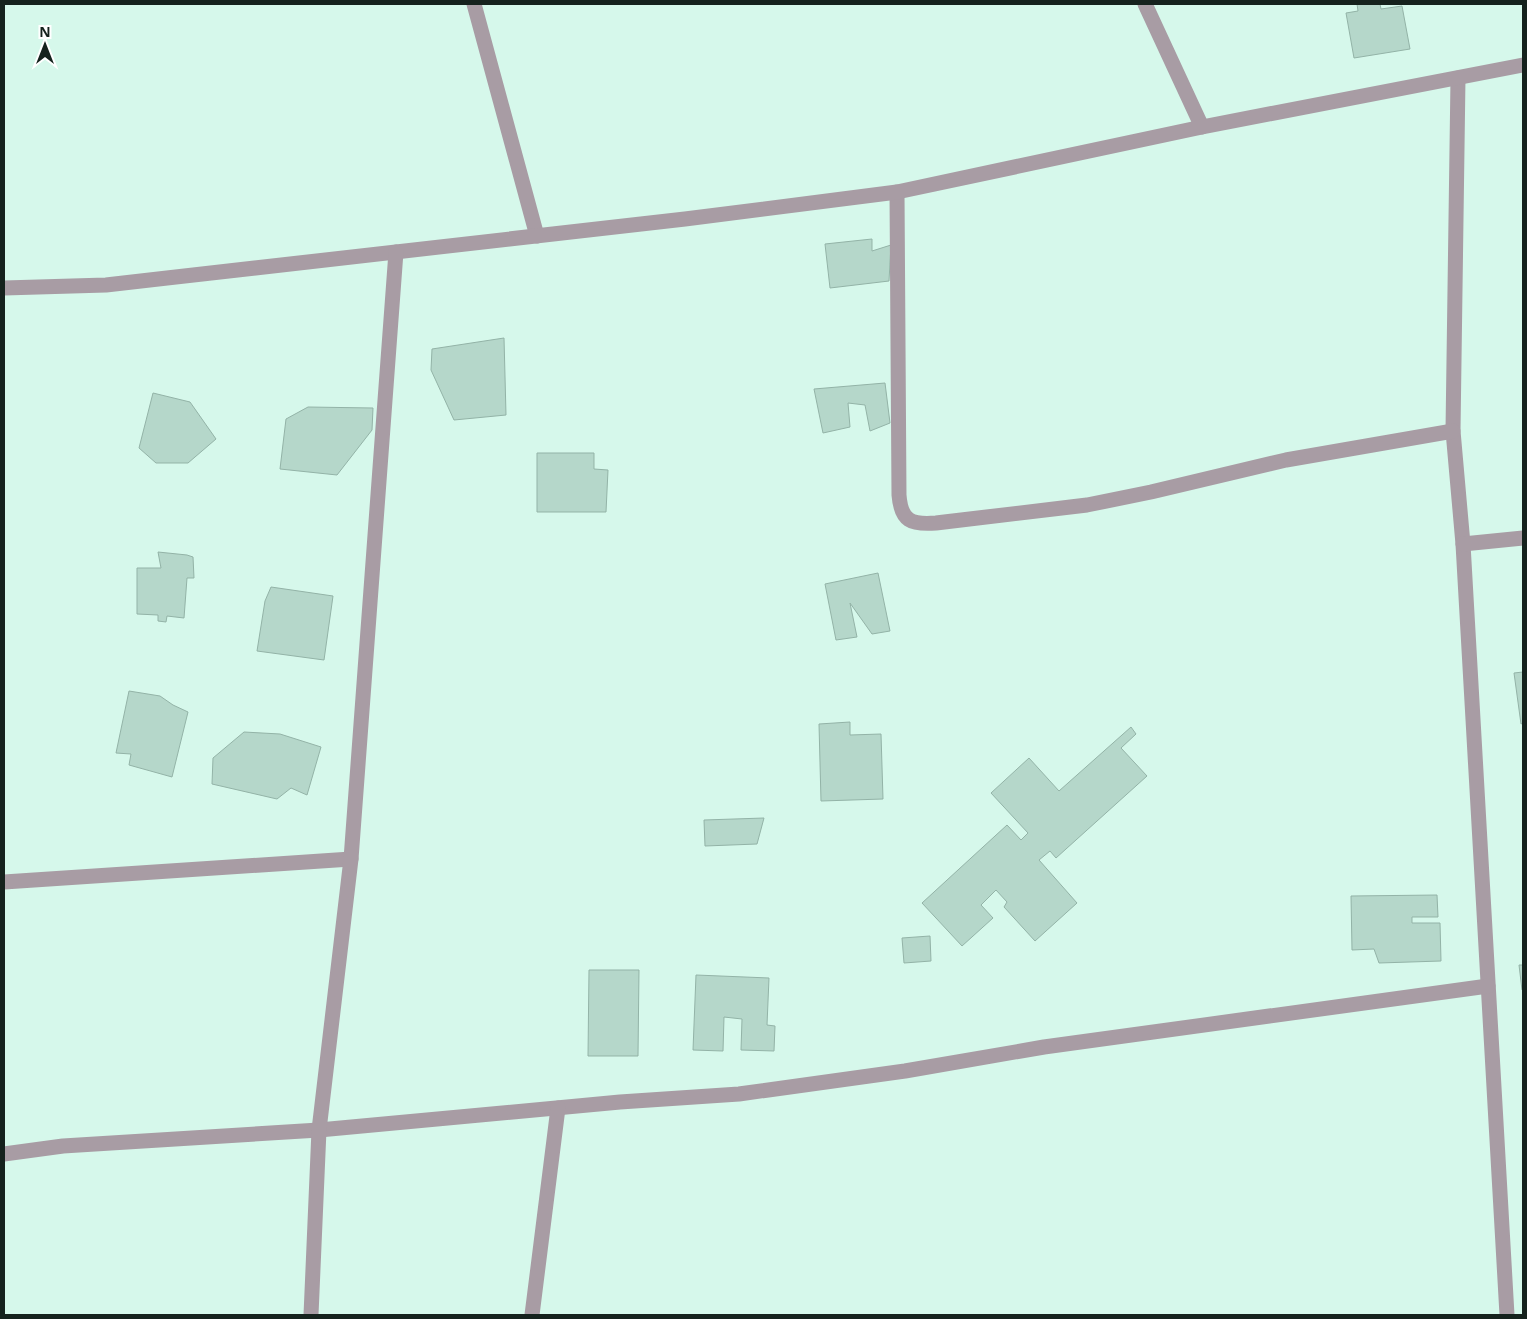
<svg xmlns="http://www.w3.org/2000/svg" width="1527" height="1319" font-family="'Open Sans',sans-serif">
  <style>
    .building { fill: #b5d7ca; stroke: #93b3a7 }
    .lines { fill: none; stroke-linecap: round; stroke-linejoin: round }
    .street { stroke: #a89ca4; stroke-width: 15 }
  </style>
  <rect width="100%" height="100%" fill="#d6f8eb"/>
  <g class="building">
    <polygon points="1357,4 1380,4 1381,9 1402,6 1410,49 1354,58 1346,13 1358,11"/>
    <polygon points="872,239 872,251 891,245 889,281 830,288 825,244"/>
    <polygon points="504,338 506,415 454,420 431,370 432,349"/>
    <polygon points="885,383 890,423 870,431 865,405 848,403 850,427 823,433 814,389"/>
    <polygon points="153,393 190,402 216,439 188,463 156,463 139,448"/>
    <polygon points="308,407 373,408 372,430 337,475 280,469 286,419"/>
    <polygon points="537,453 594,453 594,469 608,470 606,512 537,512"/>
    <polygon points="158,552 187,555 193,557 194,578 187,578 184,618 167,616 166,622 158,621 158,615 137,614 137,568 161,568"/>
    <polygon points="878,573 890,631 872,634 850,603 857,637 836,640 825,584"/>
    <polygon points="271,587 333,596 324,660 257,651 265,601"/>
    <polygon points="1523,672 1523,723 1521,724 1514,673"/>
    <polygon points="129,691 160,696 173,705 188,712 172,777 129,765 131,754 116,753"/>
    <polygon points="850,722 850,735 881,734 883,799 821,801 819,724"/>
    <polygon points="1131,727 1136,734 1121,748 1147,776 1056,858 1050,851 1039,860 1077,903 1035,941 1004,907 1007,902 996,890 981,905 993,918 962,946 922,903 1007,825 1021,840 1028,833 991,793 1029,758 1059,791"/>
    <polygon points="244,732 280,734 321,747 307,795 291,788 277,799 212,784 213,758"/>
    <polygon points="764,818 757,844 705,846 704,820"/>
    <polygon points="1437,895 1438,917 1412,917 1412,923 1440,923 1441,961 1379,963 1374,949 1352,950 1351,896"/>
    <polygon points="930,936 931,961 904,963 902,938"/>
    <polygon points="1519,965 1523,965 1523,991 1522,990"/>
    <polygon points="589,970 639,970 638,1056 588,1056"/>
    <polygon points="696,975 769,978 767,1025 775,1026 774,1051 741,1050 742,1019 724,1017 723,1051 693,1050"/>
  </g>
  <g class="lines">
    <g class="street">
      <polyline points="474,4 537,236"/>
      <polyline points="1145,4 1202,127"/>
      <polyline points="1458,78 1453,431 1463,544 1507,1315"/>
      <path d="M897 192 899 495C901 521 911 525 936 523L1087 505 1151 492 1286 460 1453 431"/>
      <polyline points="4,288 106,285 167,278 685,219 897,192 1202,127 1523,65"/>
      <polyline points="1463,544 1523,538"/>
      <polyline points="4,882 351,859"/>
      <polyline points="4,1154 63,1146 319,1130 620,1102 739,1094 905,1071 1044,1047 1488,986"/>
      <polyline points="311,1315 319,1130 351,859 396,252"/>
      <polyline points="532,1315 558,1108"/>
    </g>
  </g>
  <rect width="1527" height="1319" fill="none" stroke="#15221d" stroke-width="10"/>
  <g transform="translate(45 45)" stroke="#ffffff" stroke-width="4" paint-order="stroke">
  <path d="M0-4L9 19L0 12L-9 19Z" fill="#15221d"/>
  <text y="-8" font-size="14" font-weight="bold" text-anchor="middle" fill="#15221d">N</text>
  </g>
</svg>
